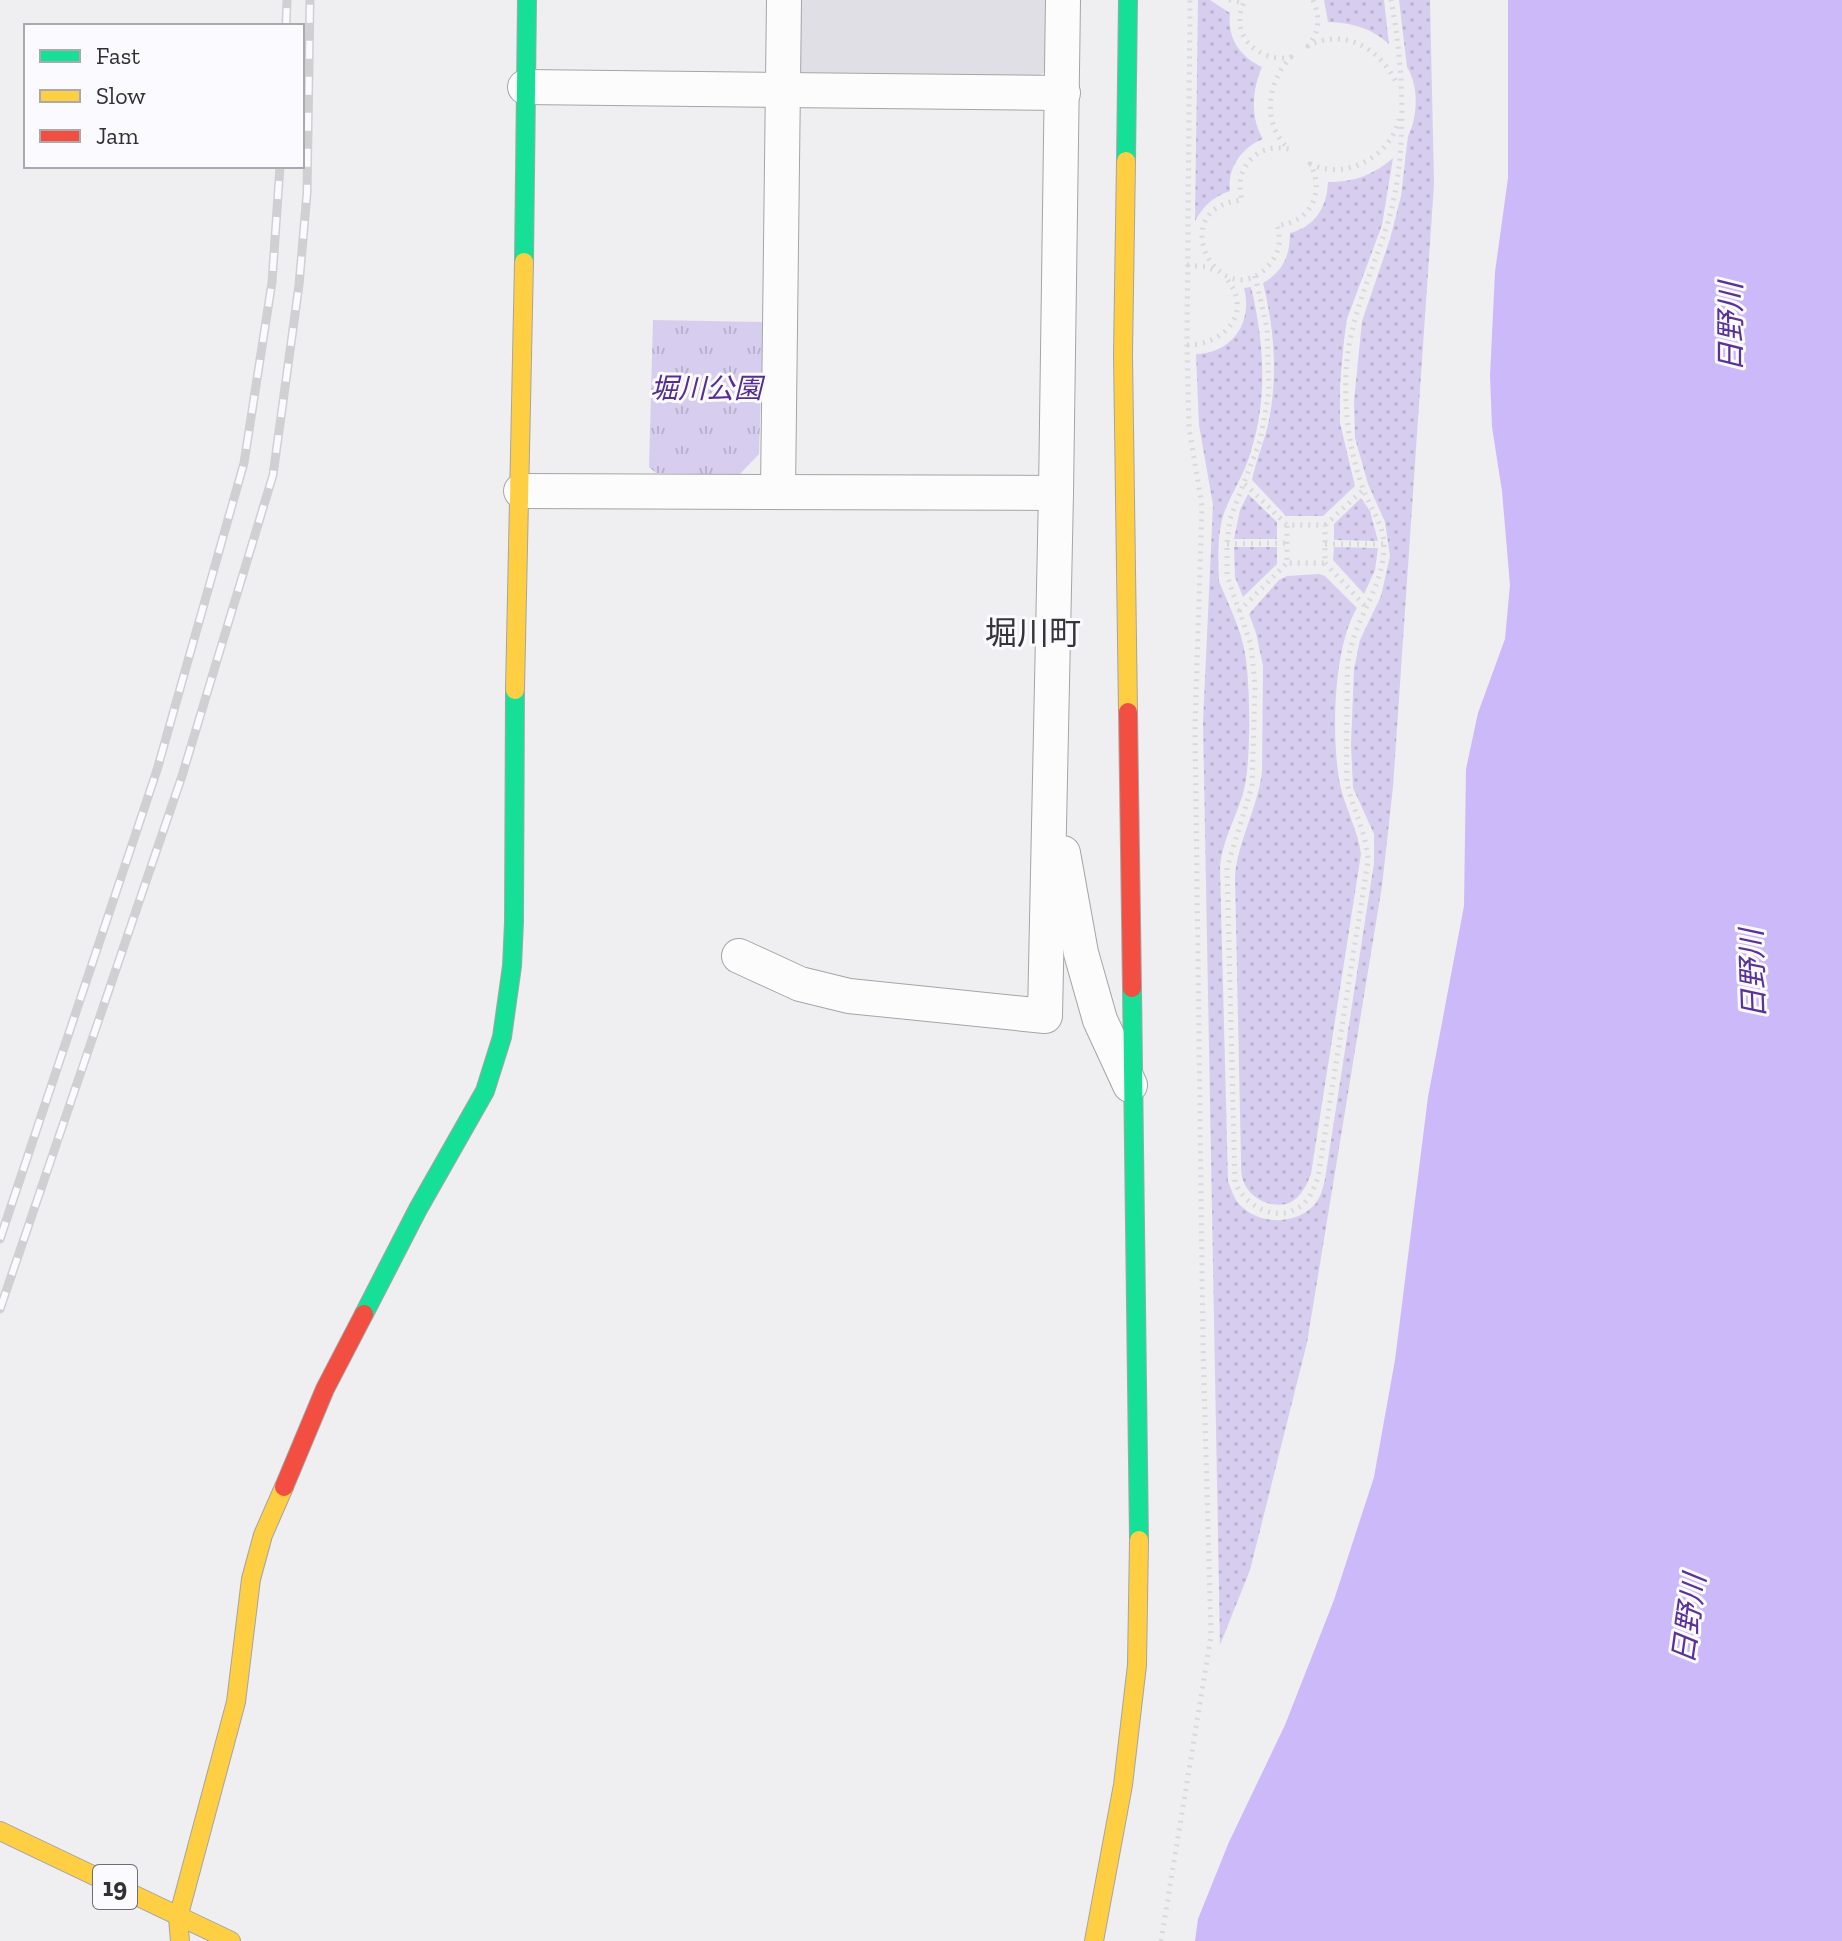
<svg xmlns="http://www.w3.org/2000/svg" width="1842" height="1941" font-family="'Zilla Slab','Noto Sans JP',serif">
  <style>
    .built { fill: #e1dfe6 }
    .grass { fill: url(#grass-dots) }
    .park { fill: url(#park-tufts) }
    .water { fill: #ccb9f9 }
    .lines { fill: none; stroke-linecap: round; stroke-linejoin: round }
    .street-casing { stroke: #a5a4a6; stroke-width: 36 }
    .fast-casing { stroke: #a5a4a6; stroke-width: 20 }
    .slow-casing { stroke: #a5a4a6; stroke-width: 20 }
    .jam-casing { stroke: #a5a4a6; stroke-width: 20 }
    .path { stroke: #d9d9da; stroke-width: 5; stroke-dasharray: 2 6; stroke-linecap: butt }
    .street { stroke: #fdfcfd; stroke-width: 34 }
    .fast { stroke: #16e098; stroke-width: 18 }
    .slow { stroke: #ffcf43; stroke-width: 18 }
    .jam { stroke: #f24e42; stroke-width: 18 }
    .rail-casing { stroke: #d0cfd1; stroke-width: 9 }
    .rail { stroke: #fbfaff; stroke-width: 6; stroke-dasharray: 18; stroke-linecap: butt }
    .labels { text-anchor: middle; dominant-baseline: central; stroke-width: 6; stroke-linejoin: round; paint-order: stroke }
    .shield { fill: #fbfaff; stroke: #6e6d70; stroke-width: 2 }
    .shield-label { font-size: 26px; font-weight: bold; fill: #313132 }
    .park-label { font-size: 28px; font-style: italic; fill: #562e93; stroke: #fbfaff }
    .water-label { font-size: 30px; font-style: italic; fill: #5a3398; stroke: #fbfaff }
    .quarter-label { font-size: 32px; fill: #353437; stroke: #fbfaff }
  </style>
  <defs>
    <pattern id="grass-dots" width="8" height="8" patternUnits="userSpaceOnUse" patternTransform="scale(2)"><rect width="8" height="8" fill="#d7ceef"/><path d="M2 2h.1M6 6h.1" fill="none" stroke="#b9b1cd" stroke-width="1.8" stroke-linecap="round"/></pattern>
    <pattern id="park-tufts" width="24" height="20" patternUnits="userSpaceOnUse" patternTransform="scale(2)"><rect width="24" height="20" fill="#d7ceef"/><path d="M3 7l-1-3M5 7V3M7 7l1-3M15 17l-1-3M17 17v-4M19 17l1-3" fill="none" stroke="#b9b1cd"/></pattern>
  </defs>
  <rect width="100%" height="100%" fill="#efeef1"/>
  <polygon class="built" points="798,0 1052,0 1053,66 1034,79 797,72"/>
  <g class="grass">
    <path d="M1198 0H1210L1230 13C1227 38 1240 57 1262 67 1252 90 1250 117 1263 139 1242 147 1227 168 1230 191 1213 197 1204 205 1195 221Z"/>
    <path d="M1324 0H1384L1389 44C1371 28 1353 23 1328 22Z"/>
    <path d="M1399 0H1430L1434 184 1393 787 1382 886 1307 1343 1250 1570 1220 1645 1203 722 1213 505 1199 425 1196 354C1232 353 1253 323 1244 288L1251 287C1264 341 1268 398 1251 451 1245 473 1232 492 1224 513 1217 534 1218 559 1219 581 1227 602 1238 622 1243 644 1251 674 1251 755 1245 785 1239 814 1222 838 1220 868L1228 1181C1231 1189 1234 1199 1240 1205 1259 1225 1297 1226 1316 1203 1321 1196 1323 1188 1325 1179L1374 863V834L1353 788 1351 745 1354 669 1360 640 1381 596 1390 556 1385 522 1368 484 1355 438 1354 401 1362 321 1390 239 1401 196 1408 136C1418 117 1419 86 1407 67Z"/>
    <path d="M1393 158 1382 225 1347 319 1344 340 1340 384V423L1355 486 1323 516H1286L1252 480C1256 460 1265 440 1269 420 1278 375 1274 327 1263 283 1283 271 1290 256 1290 233 1315 227 1327 207 1328 182 1355 182 1373 175 1393 158Z"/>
    <polygon points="1248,494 1277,522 1277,539 1234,539 1240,510"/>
    <polygon points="1361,498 1370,511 1378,541 1334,540 1334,524"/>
    <polygon points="1234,547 1277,547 1277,564 1243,597 1235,577"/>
    <polygon points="1334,547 1378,548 1375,570 1364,594 1333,560"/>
    <path d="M1319 574 1325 576 1357 608C1333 647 1331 739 1340 784 1345 808 1358 830 1361 854L1311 1174C1307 1185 1299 1201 1286 1204 1269 1208 1248 1197 1243 1180 1241 1175 1241 1166 1241 1160L1235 876C1238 840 1258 808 1262 771L1263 666 1256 633 1249 614 1279 580 1287 576Z"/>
  </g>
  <polygon class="park" points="653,320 763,322 759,454 739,475 656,473 649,467"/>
  <polygon class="water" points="1508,0 1842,0 1842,1941 1195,1941 1198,1919 1229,1842 1285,1725 1334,1600 1374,1477 1395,1360 1428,1097 1464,906 1466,769 1478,713 1505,639 1510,585 1502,491 1492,427 1490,376 1495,272 1508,178"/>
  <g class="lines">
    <defs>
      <g id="street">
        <polyline points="525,87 1063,93"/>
        <polyline points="521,491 1056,493 1063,0"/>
        <polyline points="778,491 784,0"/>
        <polyline points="1063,853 1081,953 1100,1020 1130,1085"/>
        <polyline points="739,956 800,984 849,996 1045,1016 1056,493"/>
      </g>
      <g id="fast">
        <polyline points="1126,161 1128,0"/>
        <polyline points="524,262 527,0"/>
        <polyline points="1132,988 1139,1540"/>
        <polyline points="364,1314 418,1209 485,1091 502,1037 512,966 514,922 515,690"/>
      </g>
      <g id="slow">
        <polyline points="1126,161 1123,354 1128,712"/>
        <polyline points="515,690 524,262"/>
        <polyline points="0,1831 231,1941"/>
        <polyline points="180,1941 178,1918 236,1702 251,1579 263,1535 284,1487"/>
        <polyline points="1094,1941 1123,1785 1137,1665 1139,1540"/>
      </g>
      <g id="jam">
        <polyline points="1128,712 1132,988"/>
        <polyline points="284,1487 325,1389 364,1314"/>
      </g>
    </defs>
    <use href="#street" class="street-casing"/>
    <use href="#fast" class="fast-casing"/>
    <use href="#slow" class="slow-casing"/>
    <use href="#jam" class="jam-casing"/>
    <g class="path">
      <path d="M1229 0 1244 3C1228 35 1260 64 1291 57 1267 82 1261 124 1289 149 1256 142 1233 169 1242 200 1160 208 1222 319 1269 265 1280 253 1281 240 1277 225 1310 224 1326 191 1310 164 1344 181 1391 157 1399 119"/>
      <path d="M1313 0C1320 17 1320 31 1308 46 1347 26 1382 51 1398 86"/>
      <polyline points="1187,265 1206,267 1217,271"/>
      <path d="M1255 276 1267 328 1269 392 1260 441 1230 519 1227 544V576L1251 645 1255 686 1252 786 1227 868 1235 1183C1246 1206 1276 1224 1301 1206 1310 1199 1314 1188 1318 1178L1368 861C1367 833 1352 809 1347 782 1346 756 1347 730 1347 704 1348 686 1346 667 1350 650 1359 613 1383 586 1384 547 1384 523 1369 507 1362 486 1348 446 1343 402 1347 360 1352 312 1374 268 1388 222 1408 155 1404 68 1391 0"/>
      <path d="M1187 345C1225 345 1255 311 1225 277"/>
      <polyline points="1245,484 1287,525 1325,525 1325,563 1287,563 1287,525"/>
      <polyline points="1325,525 1363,490"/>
      <polyline points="1227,544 1287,543"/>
      <polyline points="1325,544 1384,544"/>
      <polyline points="1325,563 1366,607"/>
      <polyline points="1239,611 1287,563"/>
      <polyline points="1161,1941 1211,1636 1203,1346 1195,727 1202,506 1189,428 1187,345 1190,0"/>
    </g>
    <use href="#street" class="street"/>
    <use href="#fast" class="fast"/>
    <use href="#slow" class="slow"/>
    <use href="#jam" class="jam"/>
    <defs>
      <g id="rail">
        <polyline points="286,26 287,0"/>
        <polyline points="0,1239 157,770 244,463 272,282 280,166"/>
        <polyline points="0,1309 182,776 273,475 299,285 307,193 310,0"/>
      </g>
    </defs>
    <use href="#rail" class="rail-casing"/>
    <use href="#rail" class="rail"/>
  </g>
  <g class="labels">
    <rect class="shield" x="93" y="1865" width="44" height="44" rx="6"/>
    <g class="shield-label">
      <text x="115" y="1887">19</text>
    </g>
    <g class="park-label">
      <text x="706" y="388">堀川公園</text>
    </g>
    <g class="water-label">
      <text transform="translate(1731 327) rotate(-90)">日野川</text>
      <text transform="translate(1753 974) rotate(-92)">日野川</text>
      <text transform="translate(1689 1619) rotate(-82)">日野川</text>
    </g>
    <g class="quarter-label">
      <text x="1033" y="633">堀川町</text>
    </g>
  </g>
  <rect x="24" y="24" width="280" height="144" fill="#fbfaff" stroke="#aaaaad" stroke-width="2"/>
  <rect x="40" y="50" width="40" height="12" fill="#16e098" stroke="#aaaaad" stroke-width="2"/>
  <text x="96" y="64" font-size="24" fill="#313132">Fast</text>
  <rect x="40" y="90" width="40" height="12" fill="#ffcf43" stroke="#aaaaad" stroke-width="2"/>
  <text x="96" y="104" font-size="24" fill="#313132">Slow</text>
  <rect x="40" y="130" width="40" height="12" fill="#f24e42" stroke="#aaaaad" stroke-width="2"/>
  <text x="96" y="144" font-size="24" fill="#313132">Jam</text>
</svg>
